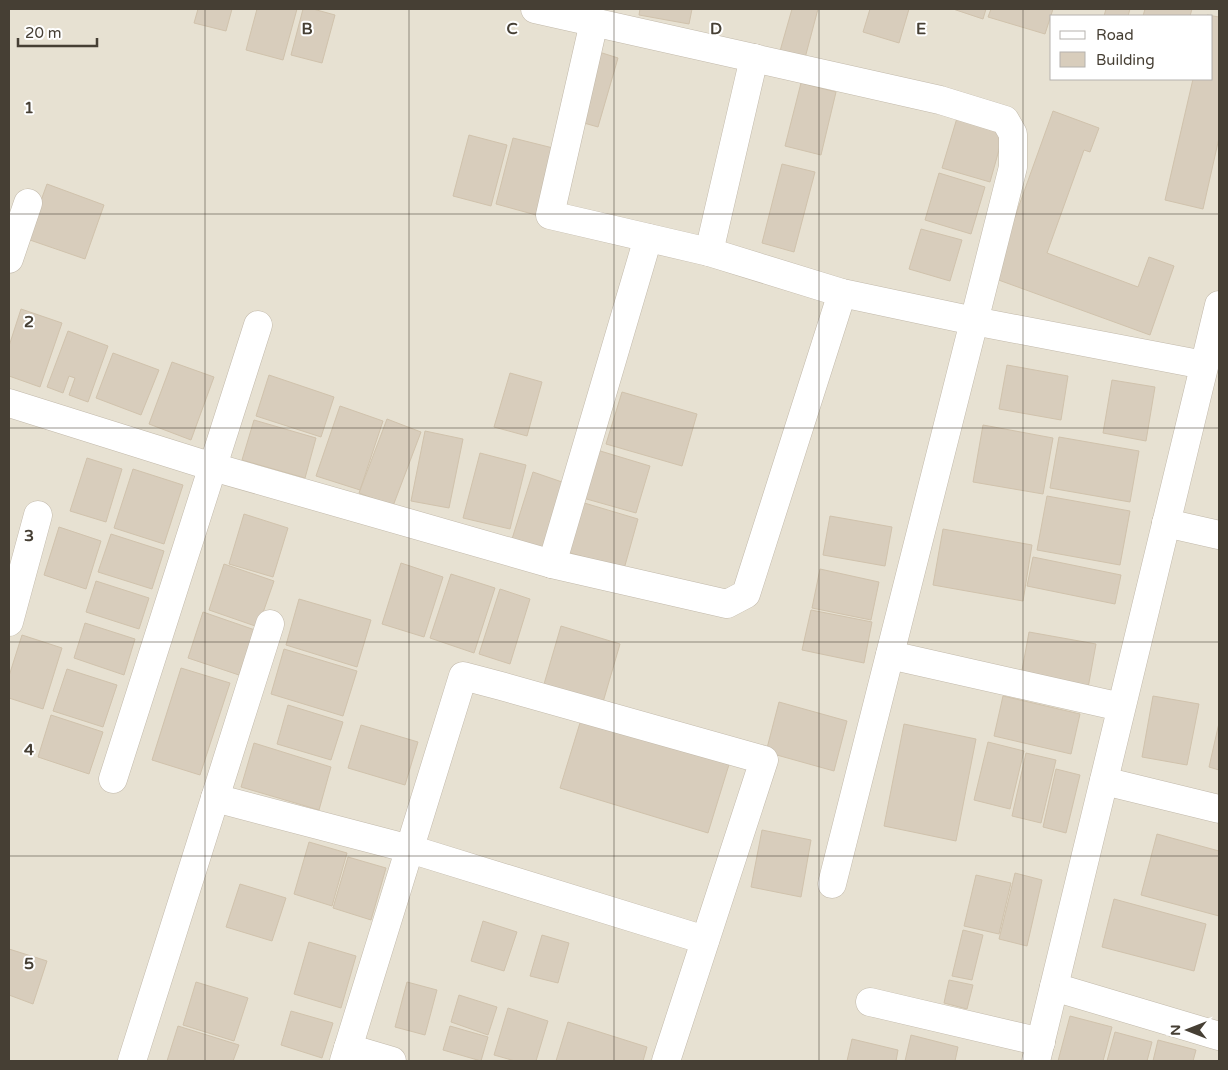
<svg xmlns="http://www.w3.org/2000/svg" width="1228" height="1070" font-family="'Varela Round',sans-serif">
  <style>
    .residential { fill: #e7e1d2; fill-rule: evenodd }
    .building { fill: #d8cdbc; stroke: #d0c2ac }
    .lines { fill: none; stroke-linecap: round; stroke-linejoin: round }
    .street-casing { stroke: #c2b9aa; stroke-width: 29 }
    .street { stroke: #fff; stroke-width: 28 }
    .grid { fill: none; stroke: #463f34; stroke-width: 1; stroke-opacity: 0.55 }
    .grid-label { font-size: 16px; text-anchor: middle; font-weight: bold; fill: #463f34; stroke: #fff; stroke-width: 4; stroke-linejoin: round; paint-order: stroke }
  </style>
  <rect width="100%" height="100%" fill="#f3efe4"/>
  <path class="residential" d="M9 9H1219V1061H9ZM1052 16H1212V79H1052Z"/>
  <g class="building">
    <polygon points="198,9 232,9 226,31 194,23"/>
    <polygon points="257,9 297,9 283,60 246,50"/>
    <polygon points="303,9 313,9 335,15 322,63 291,55"/>
    <polygon points="640,9 692,9 689,24 639,15"/>
    <polygon points="792,9 818,9 805,58 780,51"/>
    <polygon points="870,9 909,9 899,43 863,32"/>
    <polygon points="953,9 986,9 983,19"/>
    <polygon points="991,9 1053,9 1045,34 988,17"/>
    <polygon points="1106,9 1130,9 1128,16 1104,16"/>
    <polygon points="1145,9 1192,9 1190,16 1143,16"/>
    <polygon points="1207,15 1219,17 1219,138 1203,209 1165,200 1193,79 1212,79 1212,16 1207,16"/>
    <polygon points="596,51 618,58 598,127 577,121"/>
    <polygon points="801,83 836,92 821,155 785,146"/>
    <polygon points="1053,111 1099,128 1090,152 1084,150 1047,253 1138,287 1149,257 1174,266 1150,335 993,278"/>
    <polygon points="957,118 1004,132 990,182 942,168"/>
    <polygon points="469,135 507,145 491,206 453,196"/>
    <polygon points="513,138 553,148 536,215 496,204"/>
    <polygon points="782,164 815,172 794,252 762,243"/>
    <polygon points="939,173 985,187 971,234 925,220"/>
    <polygon points="47,184 104,205 85,259 27,239"/>
    <polygon points="921,229 962,240 950,281 909,269"/>
    <polygon points="21,309 62,323 40,387 9,376 9,346"/>
    <polygon points="68,331 108,346 88,402 69,395 75,378 69,376 63,393 47,387"/>
    <polygon points="113,353 159,370 141,415 96,398"/>
    <polygon points="172,362 214,377 191,440 149,424"/>
    <polygon points="1007,365 1068,376 1061,420 999,409"/>
    <polygon points="510,373 542,382 527,436 494,427"/>
    <polygon points="269,375 334,397 321,437 256,416"/>
    <polygon points="1112,380 1155,387 1146,441 1103,433"/>
    <polygon points="622,392 697,414 682,466 606,444"/>
    <polygon points="340,406 383,421 360,490 316,476"/>
    <polygon points="387,419 421,432 393,506 359,493"/>
    <polygon points="254,420 316,438 305,478 242,460"/>
    <polygon points="983,425 1053,438 1043,494 973,482"/>
    <polygon points="425,431 463,439 449,508 411,501"/>
    <polygon points="1059,437 1139,451 1130,502 1050,488"/>
    <polygon points="597,450 650,466 636,513 583,498"/>
    <polygon points="480,453 526,465 510,529 463,518"/>
    <polygon points="87,458 122,469 106,522 70,511"/>
    <polygon points="133,469 183,485 164,544 114,528"/>
    <polygon points="533,472 565,483 545,550 512,539"/>
    <polygon points="1047,496 1130,511 1120,565 1037,550"/>
    <polygon points="581,502 638,519 624,569 567,552"/>
    <polygon points="244,514 288,528 273,577 229,564"/>
    <polygon points="830,516 892,527 885,566 823,555"/>
    <polygon points="59,527 101,541 86,589 44,575"/>
    <polygon points="943,529 1032,545 1023,601 933,585"/>
    <polygon points="111,534 164,551 152,589 98,572"/>
    <polygon points="1033,557 1121,575 1115,604 1027,586"/>
    <polygon points="401,563 443,577 424,637 382,624"/>
    <polygon points="224,564 274,581 258,627 209,610"/>
    <polygon points="820,569 879,582 871,620 812,608"/>
    <polygon points="451,574 495,588 474,653 430,638"/>
    <polygon points="96,581 149,598 139,629 86,612"/>
    <polygon points="500,589 530,599 510,664 479,654"/>
    <polygon points="299,599 371,620 357,667 286,645"/>
    <polygon points="811,610 872,622 864,663 802,650"/>
    <polygon points="203,612 255,630 239,675 188,658"/>
    <polygon points="85,623 135,639 124,675 74,658"/>
    <polygon points="561,626 620,644 601,709 542,691"/>
    <polygon points="1029,632 1096,644 1088,688 1021,676"/>
    <polygon points="22,635 62,648 43,709 9,698 9,676"/>
    <polygon points="284,649 357,671 343,716 271,694"/>
    <polygon points="181,668 230,683 200,775 152,760"/>
    <polygon points="67,669 117,685 103,727 53,711"/>
    <polygon points="1003,696 1080,714 1071,754 994,736"/>
    <polygon points="1153,696 1199,704 1187,765 1142,757"/>
    <polygon points="779,702 847,721 834,771 766,752"/>
    <polygon points="288,705 343,722 331,760 277,744"/>
    <polygon points="583,713 731,758 708,833 560,788"/>
    <polygon points="51,715 103,732 89,774 38,757"/>
    <polygon points="1219,723 1219,770 1209,767"/>
    <polygon points="904,724 976,739 956,841 884,826"/>
    <polygon points="361,725 418,742 405,785 348,768"/>
    <polygon points="988,742 1024,751 1010,809 974,800"/>
    <polygon points="254,743 331,767 319,810 241,787"/>
    <polygon points="1026,753 1056,760 1041,823 1012,816"/>
    <polygon points="1056,769 1080,775 1066,833 1043,827"/>
    <polygon points="762,830 811,840 801,897 751,887"/>
    <polygon points="1157,834 1219,851 1219,916 1141,895"/>
    <polygon points="309,842 347,853 332,906 294,894"/>
    <polygon points="348,857 386,868 371,920 333,908"/>
    <polygon points="1015,873 1042,880 1027,946 999,939"/>
    <polygon points="976,875 1011,883 999,934 964,926"/>
    <polygon points="240,884 286,898 272,941 226,927"/>
    <polygon points="1114,899 1206,924 1194,971 1102,947"/>
    <polygon points="483,921 517,932 504,971 471,961"/>
    <polygon points="963,930 983,935 972,980 952,976"/>
    <polygon points="542,935 569,943 558,983 530,976"/>
    <polygon points="309,942 356,956 341,1008 294,994"/>
    <polygon points="9,949 47,961 33,1004 9,995"/>
    <polygon points="949,980 973,985 967,1009 944,1003"/>
    <polygon points="196,982 248,998 234,1041 183,1025"/>
    <polygon points="407,982 437,990 425,1035 395,1027"/>
    <polygon points="459,995 497,1007 488,1035 451,1022"/>
    <polygon points="508,1008 548,1021 536,1061 515,1061 494,1055"/>
    <polygon points="291,1011 333,1023 322,1058 281,1045"/>
    <polygon points="1070,1016 1112,1027 1103,1061 1058,1061"/>
    <polygon points="568,1022 647,1047 643,1061 556,1061"/>
    <polygon points="178,1026 239,1045 233,1061 167,1061"/>
    <polygon points="450,1026 488,1037 481,1061 443,1050"/>
    <polygon points="1115,1032 1152,1042 1147,1061 1107,1061"/>
    <polygon points="911,1035 958,1047 955,1061 905,1061"/>
    <polygon points="852,1039 898,1050 896,1061 847,1061"/>
    <polygon points="1158,1040 1196,1050 1193,1061 1153,1061"/>
  </g>
  <g class="lines">
    <defs>
      <g id="street">
        <polyline points="535,9 940,100 1005,120 1013,134 1013,167 832,884"/>
        <polyline points="594,22 550,215 709,252 842,293 974,321 1204,365"/>
        <polyline points="709,252 754,58"/>
        <polyline points="9,259 28,203"/>
        <polyline points="9,403 213,467 552,564 727,604 746,594 842,293"/>
        <polyline points="1166,523 1219,535"/>
        <polyline points="552,564 648,238"/>
        <polyline points="9,622 38,515"/>
        <polyline points="890,655 1121,707"/>
        <polyline points="113,779 258,325"/>
        <polyline points="1104,781 1219,809"/>
        <polyline points="215,798 410,849 705,940"/>
        <polyline points="1054,987 1219,1036"/>
        <polyline points="870,1002 1041,1042"/>
        <polyline points="348,1048 392,1061"/>
        <polyline points="132,1061 270,624"/>
        <polyline points="344,1061 463,676 501,686 764,760 666,1061"/>
        <polyline points="1036,1061 1219,305"/>
      </g>
    </defs>
    <use href="#street" class="street-casing"/>
    <use href="#street" class="street"/>
  </g>
  <path class="grid" d="M205 9V1061M409 9V1061M614 9V1061M819 9V1061M1023 9V1061M9 214H1219M9 428H1219M9 642H1219M9 856H1219"/>
  <g class="grid-label">
    <text x="307" y="34">B</text>
    <text x="512" y="34">C</text>
    <text x="716" y="34">D</text>
    <text x="921" y="34">E</text>
    <text x="29" y="113">1</text>
    <text x="29" y="327">2</text>
    <text x="29" y="541">3</text>
    <text x="29" y="755">4</text>
    <text x="29" y="969">5</text>
  </g>
  <rect width="1228" height="1070" fill="none" stroke="#463f34" stroke-width="20"/>
  <rect x="1050" y="15" width="162" height="65" fill="#ffffff" stroke="#b5b2ae"/>
  <rect x="1060" y="31" width="25" height="8" fill="#ffffff" stroke="#b5b2ae"/>
  <text x="1096" y="40" font-size="15" fill="#463f34">Road</text>
  <rect x="1060" y="52" width="25" height="15" fill="#d8cdbc" stroke="#b5b2ae"/>
  <text x="1096" y="65" font-size="15" fill="#463f34">Building</text>
  <g transform="translate(1188 1030) rotate(270)" stroke="#ffffff" stroke-width="4" paint-order="stroke">
  <path d="M0-4L9 19L0 12L-9 19Z" fill="#463f34"/>
  <text y="-8" font-size="14" font-weight="bold" text-anchor="middle" fill="#463f34">N</text>
  </g>
  <path d="M18 38v8h79v-8" fill="none" stroke="#463f34" stroke-width="2.5"/>
  <text x="25" y="38" font-size="15" fill="#463f34" stroke="#ffffff" stroke-width="4" paint-order="stroke">20 m</text>
</svg>
